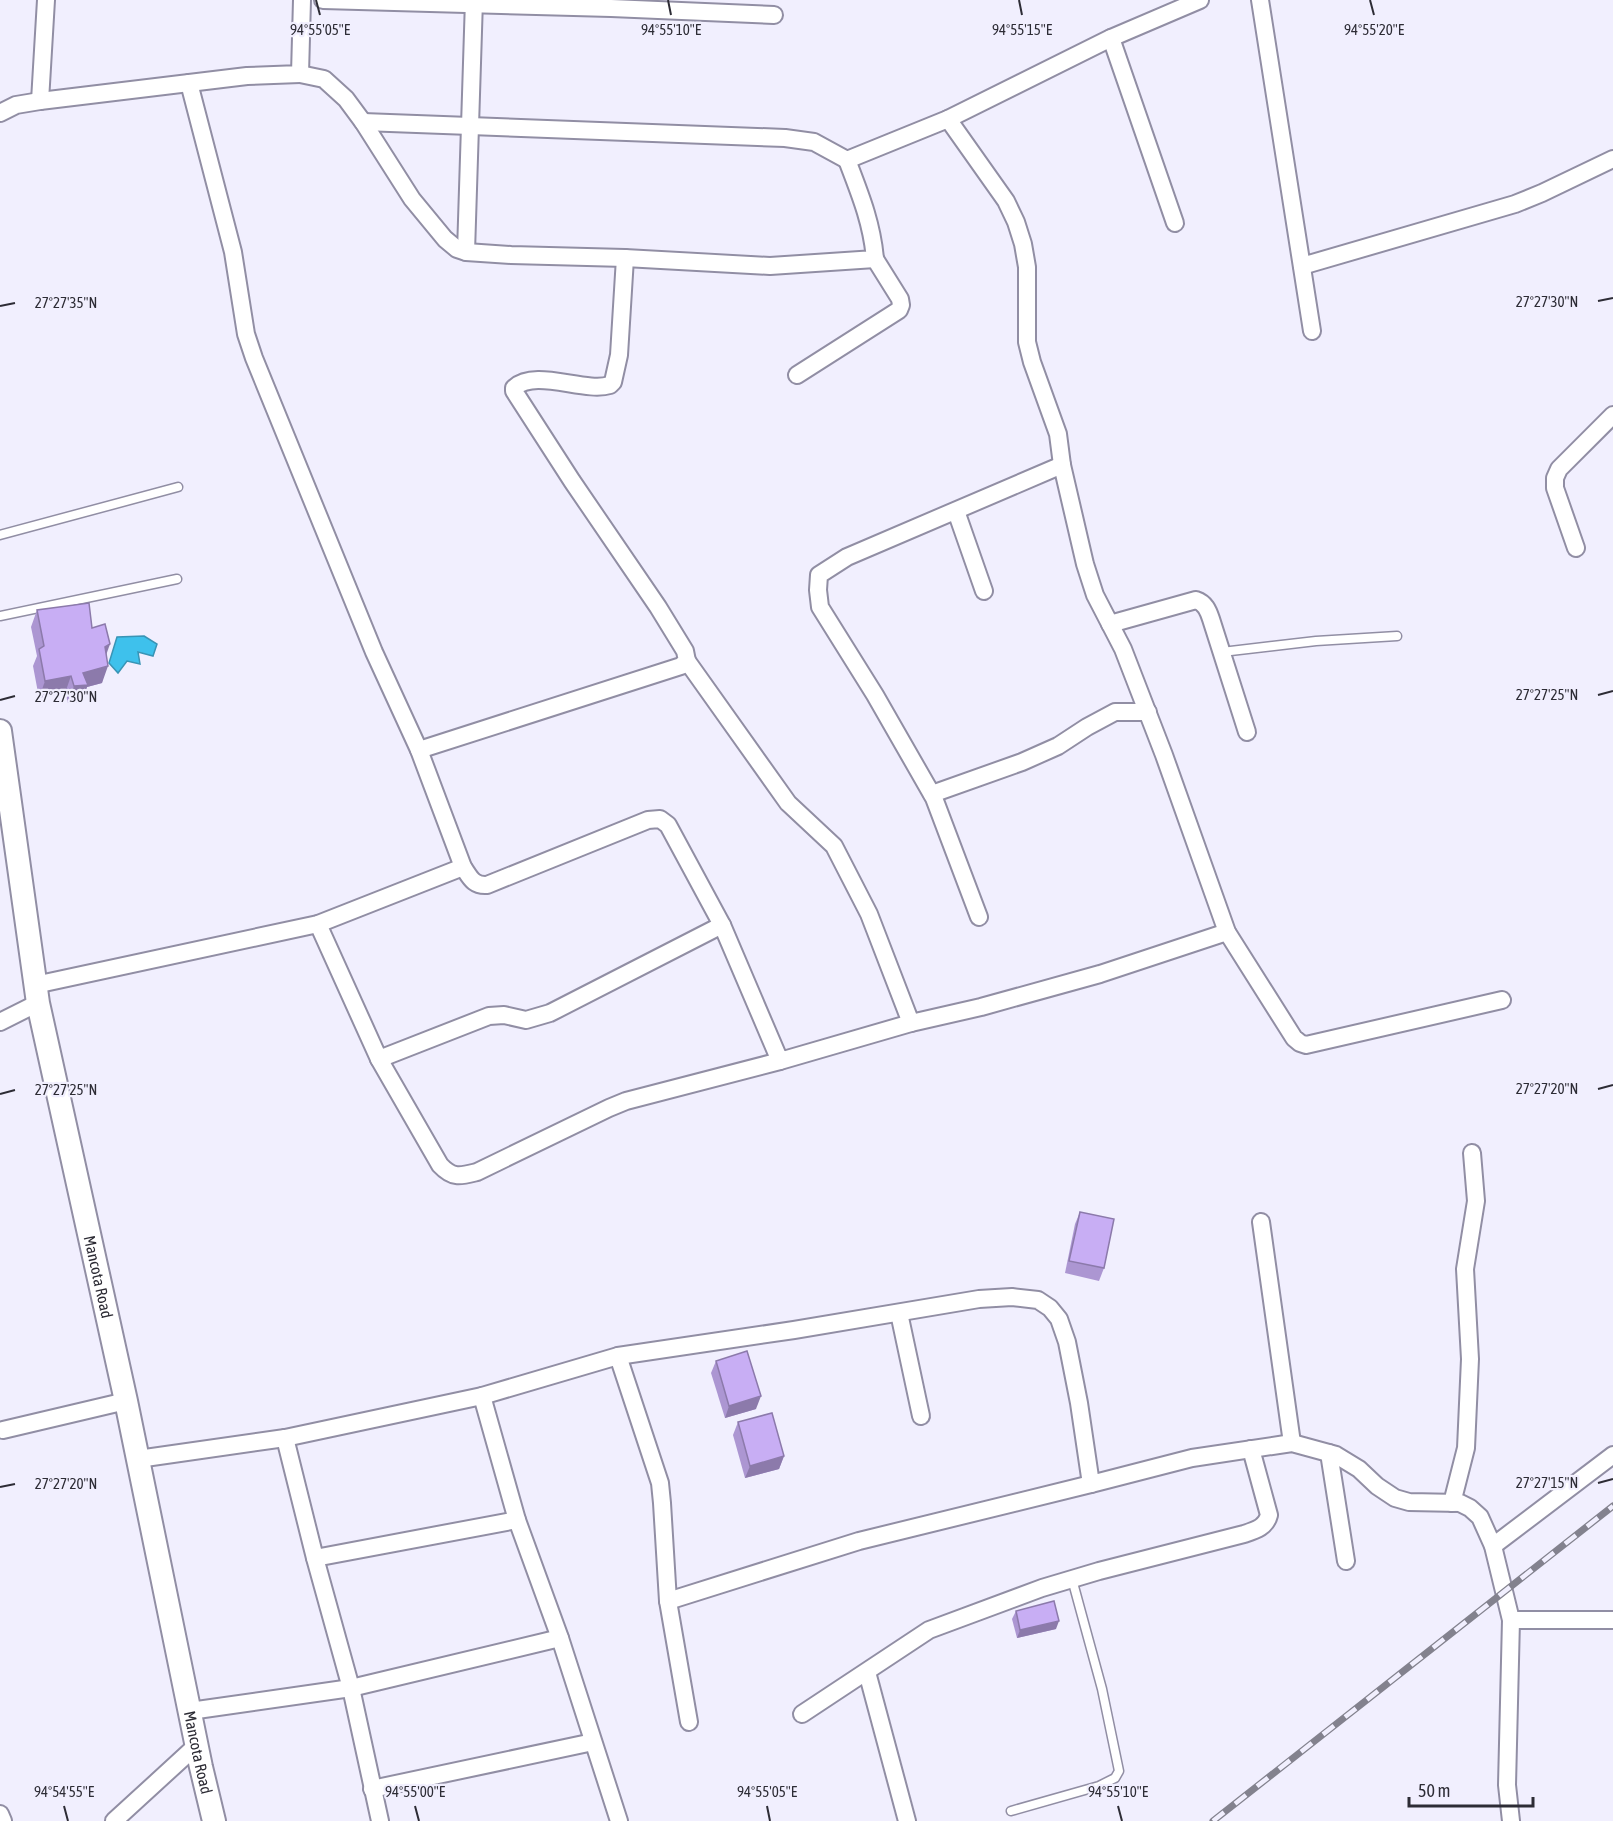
<svg xmlns="http://www.w3.org/2000/svg" width="1613" height="1821" font-family="'Asap Condensed',sans-serif">
  <style>
    .water { fill: #3ec1ec; stroke: #3994b5; stroke-width: 1.5 }
    .lines { fill: none; stroke-linecap: round; stroke-linejoin: round }
    .lane-casing { stroke: #918ea4; stroke-width: 11 }
    .street-casing { stroke: #918ea4; stroke-width: 20 }
    .secondary-casing { stroke: #918ea4; stroke-width: 26 }
    .lane { stroke: #fff; stroke-width: 8 }
    .street { stroke: #fff; stroke-width: 16 }
    .secondary { stroke: #fff; stroke-width: 22 }
    .rail-casing { stroke: #83828e; stroke-width: 7 }
    .rail { stroke: #f1effe; stroke-width: 4.5; stroke-dasharray: 14; stroke-linecap: butt }
    .wall { fill: #ac96d2 }
    .shaded-wall { fill: #8c7aab }
    .building { fill: #c8aef4; stroke: #8c7aab; stroke-width: 1.5 }
    .ticks { fill: none; stroke: #2d2c35; stroke-width: 2 }
    .labels { text-anchor: middle; dominant-baseline: central; stroke-width: 4.5; stroke-linejoin: round; paint-order: stroke }
    .street-label { font-size: 16px; fill: #2d2c35; stroke: #f1effe }
    .ticks-label { font-size: 15px; text-anchor: middle; fill: #2d2c35; stroke: #f1effe; stroke-width: 4.5; stroke-linejoin: round; paint-order: stroke }
  </style>
  <rect width="100%" height="100%" fill="#f1effe"/>
  <polygon class="water" points="144,636 157,644 153,656 138,652 140,664 127,661 118,673 109,663 117,637"/>
  <g class="lines">
    <defs>
      <g id="lane">
        <polyline points="0,535 178,487"/>
        <polyline points="0,616 177,579"/>
        <polyline points="1222,652 1316,641 1397,636"/>
        <polyline points="1011,1811 1099,1786 1115,1778 1119,1771 1102,1689 1072,1579"/>
      </g>
      <g id="street">
        <polyline points="323,0 611,8 774,15"/>
        <polyline points="1260,0 1312,331"/>
        <polyline points="1111,38 1175,223"/>
        <path d="M300 74 324 79 346 99 363 122 412 199 445 239 457 249 466 252 511 255 625 258 770 266 875 259C872 223 860 194 847 160"/>
        <path d="M189 83 233 252 246 334 254 358 374 652 419 750 463 867C470 877 473 886 487 885L648 820 660 819 668 825 722 925 780 1061 911 1023 981 1007 1100 974 1227 932"/>
        <polyline points="40,101 46,0"/>
        <polyline points="0,113 16,105 40,101 247,76 300,74 302,0"/>
        <polyline points="948,119 1006,201 1016,222 1023,244 1027,267 1027,342 1032,362 1058,434 1062,465 1085,564 1095,595 1123,649 1164,755 1227,932 1294,1038 1300,1043 1306,1045 1502,1000"/>
        <polyline points="363,122 785,138 814,142 847,160 948,119 1111,38 1200,0"/>
        <polyline points="466,252 474,0"/>
        <polyline points="1302,266 1515,204 1542,193 1613,159"/>
        <polyline points="797,375 899,310 901,305 900,299 875,259"/>
        <polyline points="956,511 984,591"/>
        <polyline points="1576,548 1555,488 1555,478 1559,469 1613,415"/>
        <path d="M1110 624 1196 600C1205 603 1208 610 1211 619L1247 732"/>
        <polyline points="687,661 788,803 834,846 869,914 911,1023"/>
        <path d="M419 750 681 666 687 661 685 651 658 607 572 481 514 391V388C535 368 584 393 610 385L613 382 619 355 625 258"/>
        <polyline points="932,794 1022,762 1058,746 1087,727 1115,712 1148,712"/>
        <polyline points="979,917 934,798 875,695 820,607 818,590 819,575 847,557 1062,465"/>
        <path d="M318 924 379 1059 440 1165C453 1179 461 1176 477 1172L609 1108 626 1101 780 1061"/>
        <polyline points="35,985 318,924 463,867"/>
        <polyline points="0,1022 38,1003"/>
        <polyline points="379,1059 489,1016 504,1015 526,1020 550,1013 722,925"/>
        <polyline points="1261,1222 1292,1443"/>
        <polyline points="899,1313 921,1416"/>
        <polyline points="618,1356 660,1483 662,1503 668,1601 689,1722"/>
        <polyline points="482,1396 517,1520 560,1638 619,1821"/>
        <polyline points="3,1430 126,1401"/>
        <polyline points="285,1438 315,1558 351,1688 380,1821"/>
        <polyline points="1329,1453 1346,1561"/>
        <polyline points="138,1459 285,1438 482,1396 618,1356 794,1330 979,1299 1012,1297 1038,1300 1050,1308 1059,1319 1067,1342 1079,1403 1091,1484 1192,1458 1292,1443 1336,1455 1359,1469 1377,1486 1395,1498 1409,1502 1460,1503 1470,1508 1480,1517 1493,1546 1511,1620 1507,1785 1511,1821"/>
        <polyline points="1452,1503 1466,1448 1470,1359 1465,1269 1476,1201 1472,1153"/>
        <polyline points="1493,1546 1613,1455"/>
        <polyline points="315,1558 517,1520"/>
        <polyline points="668,1601 859,1541 1091,1484"/>
        <polyline points="1511,1620 1613,1620"/>
        <polyline points="867,1672 907,1821"/>
        <polyline points="190,1711 351,1688 560,1638"/>
        <path d="M802 1714 929 1630 1042 1588 1099 1571 1244 1534C1256 1530 1266 1527 1269 1515L1251 1449"/>
        <polyline points="372,1789 593,1742"/>
        <polyline points="0,1814 3,1821"/>
        <polyline points="114,1821 197,1745"/>
      </g>
      <g id="secondary">
        <path id="s1" d="M0 731 38 1003 126 1401 201 1767 214 1821"/>
      </g>
    </defs>
    <use href="#lane" class="lane-casing"/>
    <use href="#street" class="street-casing"/>
    <use href="#secondary" class="secondary-casing"/>
    <use href="#lane" class="lane"/>
    <use href="#street" class="street"/>
    <use href="#secondary" class="secondary"/>
    <defs>
      <polyline id="rail" points="1213,1821 1613,1506"/>
    </defs>
    <use href="#rail" class="rail-casing"/>
    <use href="#rail" class="rail"/>
  </g>
  <g class="wall">
    <polygon points="37,610 92,628 106,655 102,683 87,687 82,702 68,703 65,693 39,698 33,666 37,656 31,627"/>
    <polygon points="1080,1212 1104,1268 1099,1281 1065,1273 1075,1224"/>
    <polygon points="716,1361 756,1409 725,1418 711,1373"/>
    <polygon points="738,1422 784,1456 779,1469 745,1478 733,1435"/>
    <polygon points="1016,1611 1056,1629 1017,1638 1012,1619"/>
  </g>
  <g class="shaded-wall">
    <polygon points="110,644 104,661 105,647"/>
    <polygon points="108,666 102,683 87,687 82,702 68,703 74,686 83,673"/>
    <polygon points="71,676 65,693 39,698 45,681"/>
    <polygon points="761,1396 756,1409 725,1418 729,1406"/>
    <polygon points="784,1456 779,1469 745,1478 750,1466"/>
    <polygon points="1059,1621 1056,1629 1017,1638 1020,1630"/>
  </g>
  <g class="building">
    <polygon points="89,603 92,628 105,624 110,644 105,647 108,666 83,673 88,685 74,686 71,676 45,681 39,649 44,646 37,610"/>
    <polygon points="1080,1212 1114,1219 1104,1268 1069,1261"/>
    <polygon points="747,1351 761,1396 729,1406 716,1361"/>
    <polygon points="772,1413 784,1456 750,1466 738,1422"/>
    <polygon points="1054,1601 1059,1621 1020,1630 1016,1611"/>
  </g>
  <path class="ticks" d="M316 0 320 15M668 0 671 15M1019 0 1022 15M1370 0 1374 15M1598 301 1613 298M0 306 15 303M1598 695 1613 691M0 700 15 696M1598 1089 1613 1085M0 1094 15 1090M1598 1483 1613 1479M0 1487 15 1484M64 1806 68 1821M415 1806 419 1821M767 1806 770 1821M1118 1806 1122 1821"/>
  <g class="labels">
    <g class="street-label">
      <text stroke="none"><textPath href="#s1" startOffset="555">Mancota Road</textPath></text>
      <text stroke="none"><textPath href="#s1" startOffset="1041">Mancota Road</textPath></text>
    </g>
  </g>
  <g class="ticks-label">
    <text x="320" y="35">94°55'05"E</text>
    <text x="671" y="35">94°55'10"E</text>
    <text x="1022" y="35">94°55'15"E</text>
    <text x="1374" y="35">94°55'20"E</text>
    <text x="1547" y="307">27°27'30"N</text>
    <text x="66" y="308">27°27'35"N</text>
    <text x="1547" y="700">27°27'25"N</text>
    <text x="66" y="702">27°27'30"N</text>
    <text x="1547" y="1094">27°27'20"N</text>
    <text x="66" y="1095">27°27'25"N</text>
    <text x="1547" y="1488">27°27'15"N</text>
    <text x="66" y="1489">27°27'20"N</text>
    <text x="64" y="1797">94°54'55"E</text>
    <text x="415" y="1797">94°55'00"E</text>
    <text x="767" y="1797">94°55'05"E</text>
    <text x="1118" y="1797">94°55'10"E</text>
  </g>
  <path d="M1409 1797v9h124v-9" fill="none" stroke="#2d2c35" stroke-width="3"/>
  <text x="1418" y="1797" font-size="18" fill="#2d2c35" stroke="#f1effe" stroke-width="4.5" paint-order="stroke">50 m</text>
</svg>
